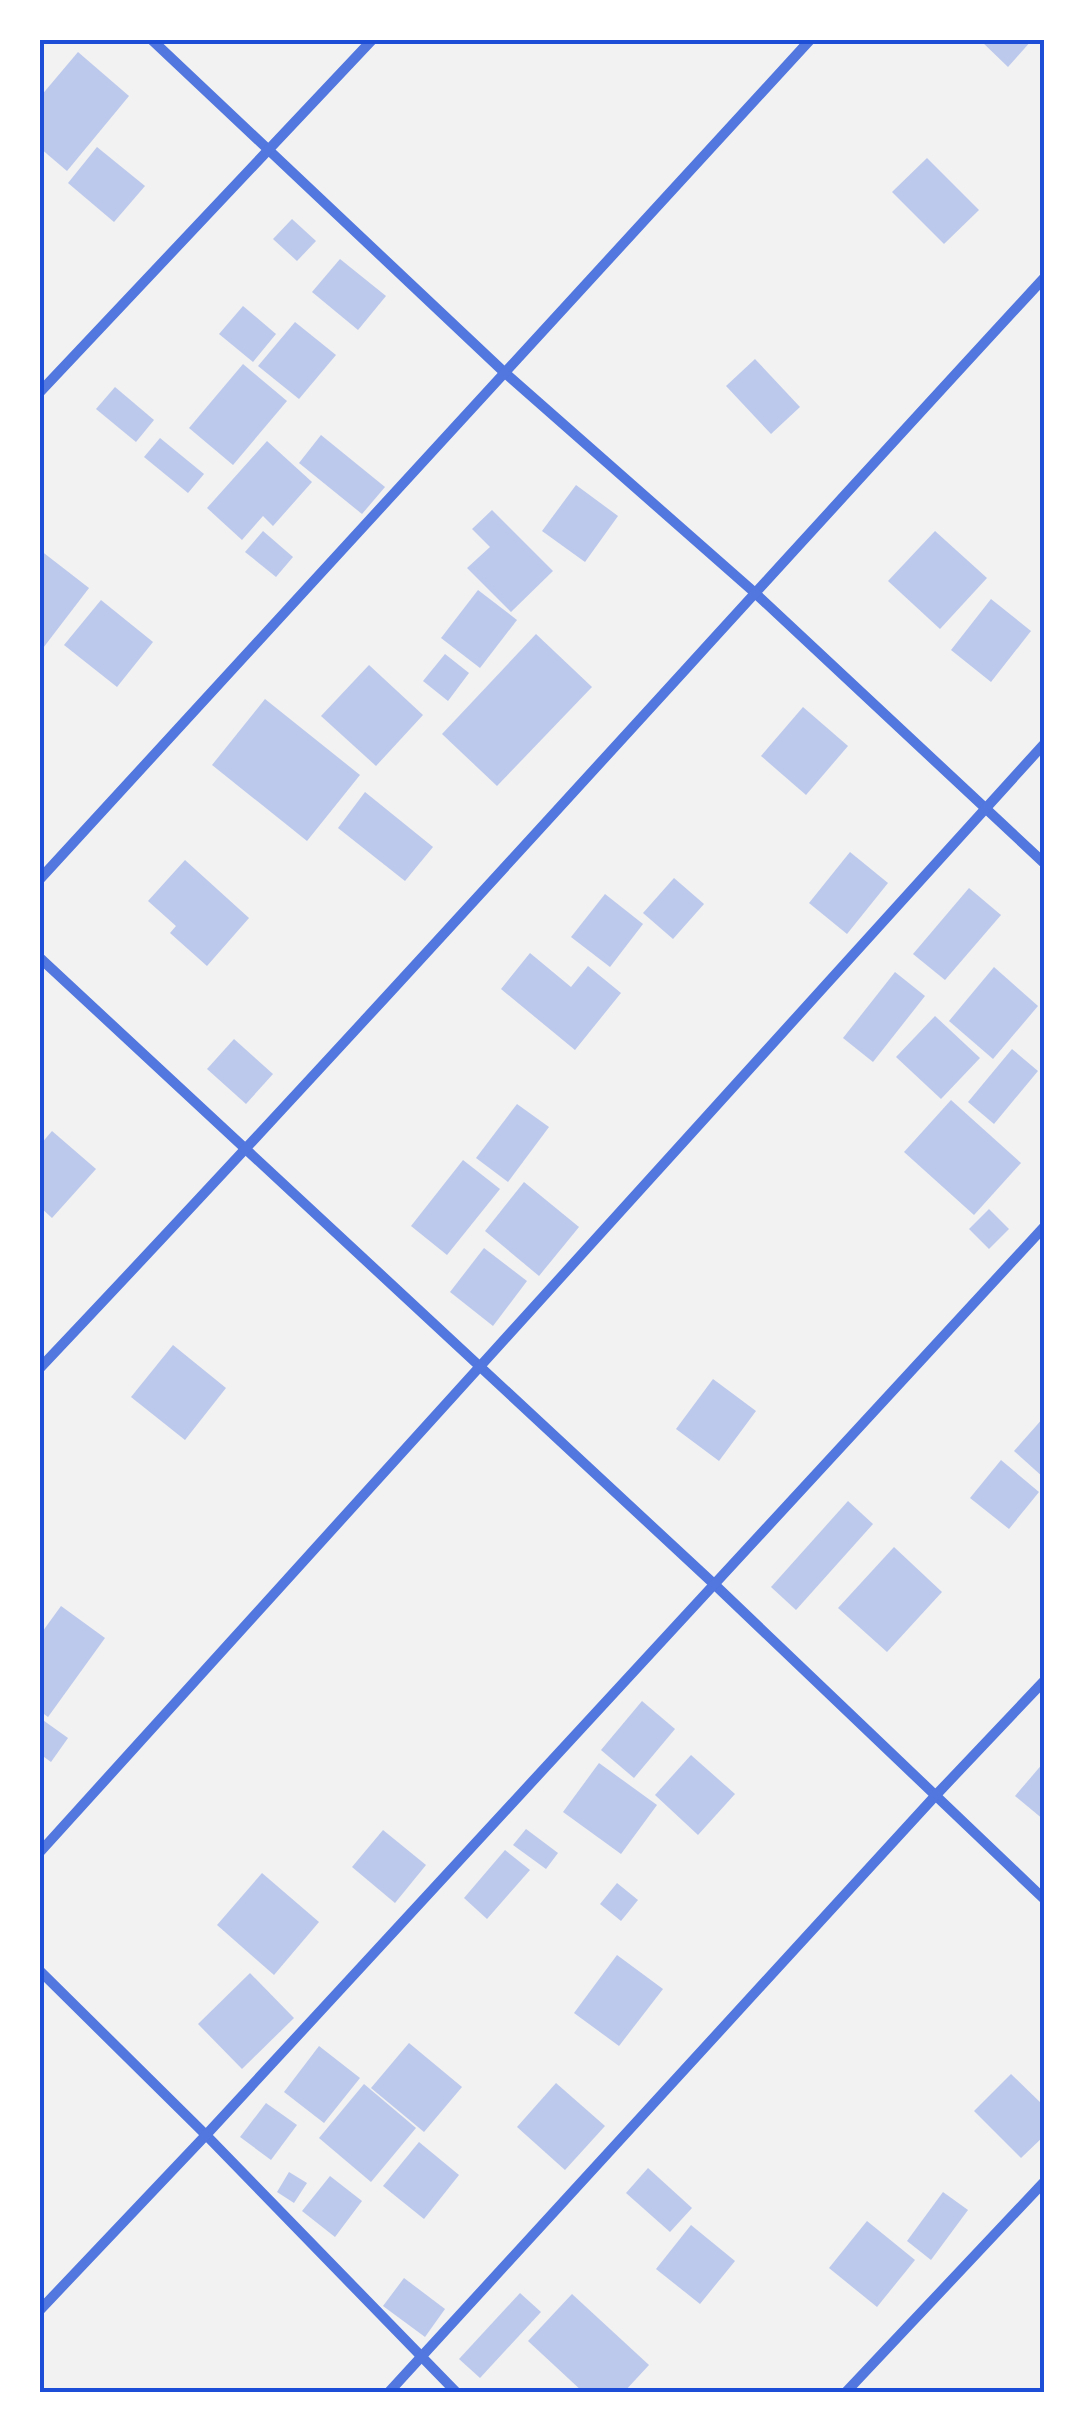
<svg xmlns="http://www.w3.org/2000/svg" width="1084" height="2432" font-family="'IBM Plex Sans',sans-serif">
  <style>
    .building { fill: #bdc9ec }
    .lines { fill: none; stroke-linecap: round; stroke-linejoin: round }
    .minor { stroke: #5277de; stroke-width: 10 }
    .neatline { fill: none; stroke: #1d4ed8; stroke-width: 4 }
  </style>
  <rect width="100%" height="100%" fill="#f2f2f2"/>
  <g class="building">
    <polygon points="980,40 1032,40 1008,67"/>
    <polygon points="78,52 129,96 67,171 40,148 40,97"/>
    <polygon points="97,147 145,186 114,222 68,183"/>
    <polygon points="927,158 979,210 944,244 892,192"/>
    <polygon points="292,219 316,241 297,261 273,239"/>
    <polygon points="340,259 386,296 358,330 312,292"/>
    <polygon points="243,306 276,334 253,362 219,334"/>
    <polygon points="295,322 336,355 299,399 258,366"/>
    <polygon points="755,359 800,407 771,434 726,386"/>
    <polygon points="243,364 287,401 233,465 189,428"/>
    <polygon points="115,387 154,420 136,442 96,409"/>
    <polygon points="321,435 385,487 362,514 299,463"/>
    <polygon points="160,438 204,474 188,493 144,457"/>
    <polygon points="267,441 312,482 273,526 263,516 242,540 207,508"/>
    <polygon points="576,485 618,516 585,562 542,531"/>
    <polygon points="492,510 553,571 511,612 467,568 490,547 472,529"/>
    <polygon points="263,531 293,557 276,577 245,552"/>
    <polygon points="935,531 987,578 940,629 888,581"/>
    <polygon points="40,550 89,588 40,652"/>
    <polygon points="478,590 517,620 480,668 441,638"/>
    <polygon points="991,599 1031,631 991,682 951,650"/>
    <polygon points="101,600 153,642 117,687 64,645"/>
    <polygon points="536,634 592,687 497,786 442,734"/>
    <polygon points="445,654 469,673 448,701 423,681"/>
    <polygon points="369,665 423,715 376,766 321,716"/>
    <polygon points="265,699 360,775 307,841 212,765"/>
    <polygon points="803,707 848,746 806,795 761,756"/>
    <polygon points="365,792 433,847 405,881 338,828"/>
    <polygon points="850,852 888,883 847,934 809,903"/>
    <polygon points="185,860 249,918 207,966 170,933 176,926 148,901"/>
    <polygon points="674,878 704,904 673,939 643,913"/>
    <polygon points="969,888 1001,915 945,980 913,954"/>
    <polygon points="605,894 643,924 610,967 571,937"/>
    <polygon points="530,953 571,987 588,966 621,993 575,1050 501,989"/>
    <polygon points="994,967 1038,1006 993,1059 949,1021"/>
    <polygon points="895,972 925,996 873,1062 843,1038"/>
    <polygon points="935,1016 980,1058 941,1099 896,1057"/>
    <polygon points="234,1039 273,1074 246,1104 207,1069"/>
    <polygon points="1012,1049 1038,1071 994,1124 968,1102"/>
    <polygon points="951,1100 1021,1163 974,1215 904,1152"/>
    <polygon points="517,1104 549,1127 508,1182 476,1158"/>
    <polygon points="52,1131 96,1169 52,1218 40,1207 40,1145"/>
    <polygon points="463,1160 500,1189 447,1255 411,1226"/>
    <polygon points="524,1182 579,1227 539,1276 485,1231"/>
    <polygon points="989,1209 1009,1229 989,1249 969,1229"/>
    <polygon points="484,1248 527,1281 493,1326 450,1292"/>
    <polygon points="173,1345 226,1388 185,1440 131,1397"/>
    <polygon points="713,1379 756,1411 719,1461 676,1429"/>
    <polygon points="1044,1417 1044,1478 1014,1451"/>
    <polygon points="1001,1460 1039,1492 1009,1529 970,1498"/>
    <polygon points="848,1501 873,1524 796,1610 771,1587"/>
    <polygon points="894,1547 942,1592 887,1652 838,1608"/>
    <polygon points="61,1606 105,1638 48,1717 40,1711 40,1635"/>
    <polygon points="642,1701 675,1729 634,1778 601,1750"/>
    <polygon points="40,1718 68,1738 51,1762 40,1754"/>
    <polygon points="691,1755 735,1794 698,1835 655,1795"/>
    <polygon points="1044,1762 1044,1820 1015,1796"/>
    <polygon points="599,1763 657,1805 621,1854 563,1812"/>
    <polygon points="526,1829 558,1853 546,1869 513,1845"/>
    <polygon points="383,1830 426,1865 395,1903 352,1867"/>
    <polygon points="505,1850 530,1870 487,1919 464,1898"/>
    <polygon points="262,1873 319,1922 274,1975 217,1925"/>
    <polygon points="617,1883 638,1900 621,1921 600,1904"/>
    <polygon points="617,1955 663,1989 619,2046 574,2013"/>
    <polygon points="250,1973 294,2018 242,2069 198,2024"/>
    <polygon points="409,2043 462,2087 424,2132 371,2088"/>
    <polygon points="319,2046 360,2078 324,2123 284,2092"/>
    <polygon points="1011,2074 1044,2106 1044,2136 1021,2158 974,2111"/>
    <polygon points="556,2083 605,2126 565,2170 517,2127"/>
    <polygon points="364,2084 416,2128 371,2182 319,2138"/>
    <polygon points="266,2103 297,2125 271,2160 240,2137"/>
    <polygon points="419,2142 459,2175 424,2219 383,2186"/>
    <polygon points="648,2168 692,2208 670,2232 626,2193"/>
    <polygon points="289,2172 307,2183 294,2203 277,2192"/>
    <polygon points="330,2176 362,2201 335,2237 302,2211"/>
    <polygon points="943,2192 968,2210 931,2260 907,2241"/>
    <polygon points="867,2221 915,2260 877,2307 829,2268"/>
    <polygon points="691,2225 735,2261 700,2304 656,2269"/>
    <polygon points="404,2278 445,2309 425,2337 383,2306"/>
    <polygon points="520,2293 541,2312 480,2378 459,2359"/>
    <polygon points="572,2294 649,2365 624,2392 583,2392 528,2341"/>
  </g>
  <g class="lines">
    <g class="minor">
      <polyline points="152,40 504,372 754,592 1044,863"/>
      <polyline points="40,392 372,40"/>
      <polyline points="40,879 810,40"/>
      <polyline points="40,958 714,1584 1044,1899"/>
      <path d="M40 1368C380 1009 709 641 1044 278"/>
      <polyline points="40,1852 1044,744"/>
      <polyline points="40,1971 206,2135 456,2392"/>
      <polyline points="40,2310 206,2135 1044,1227"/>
      <polyline points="389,2392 936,1795 1044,1681"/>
      <polyline points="846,2392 1044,2182"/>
    </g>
  </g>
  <rect width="1084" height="2432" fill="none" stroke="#ffffff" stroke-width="85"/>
  <rect x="42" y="42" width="1000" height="2348" class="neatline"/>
</svg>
